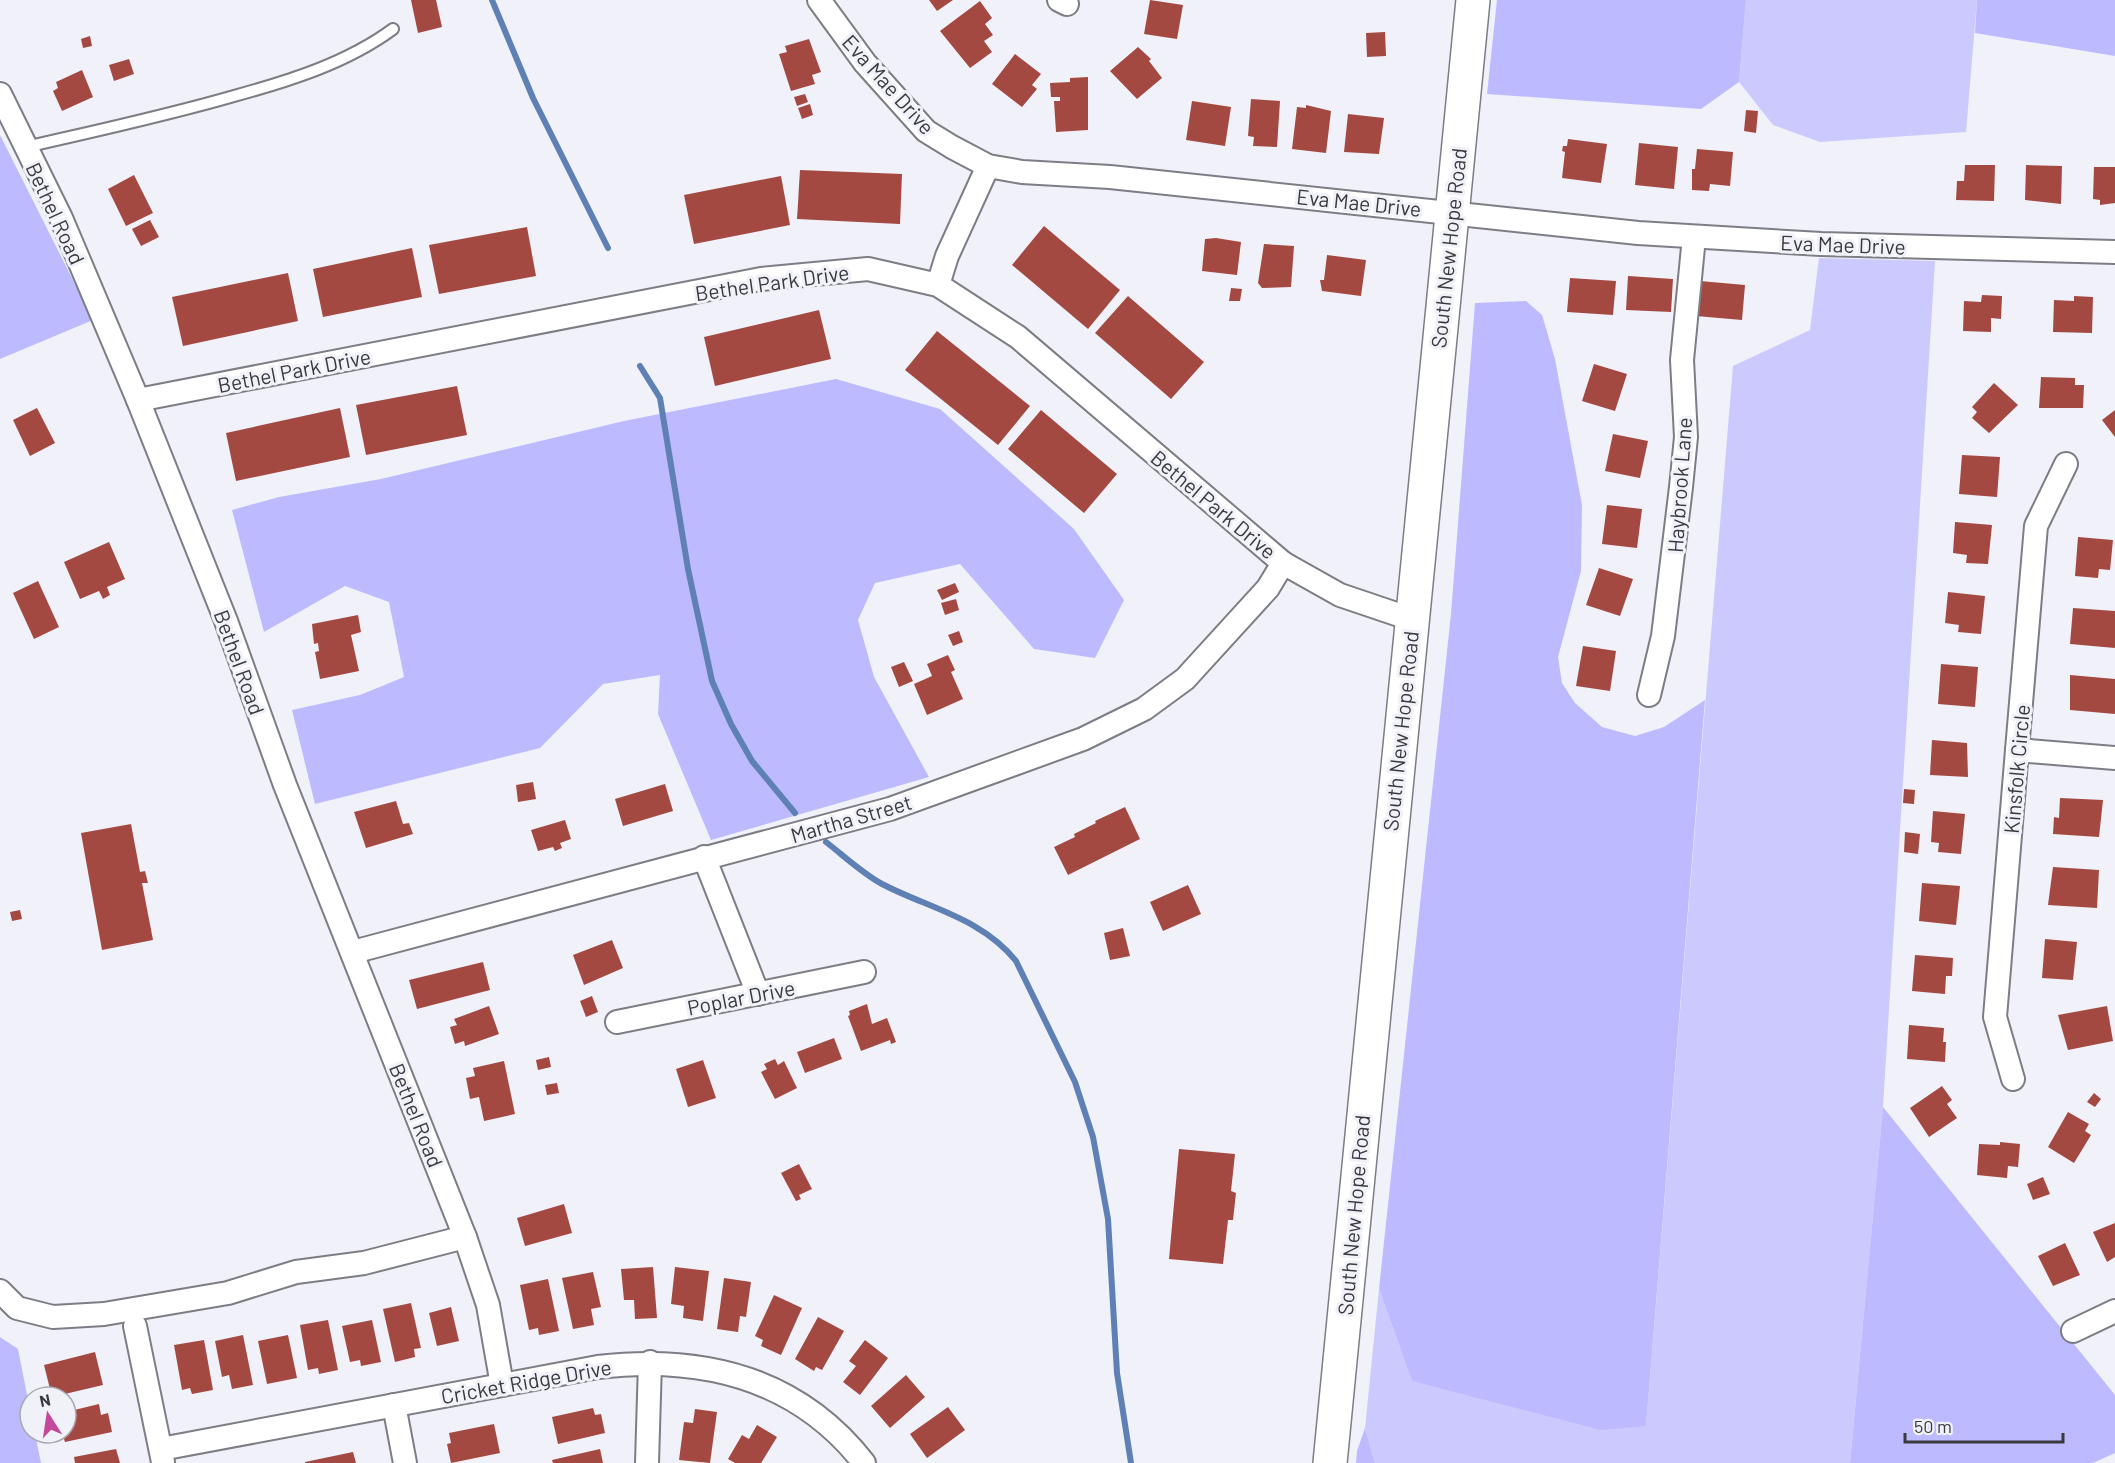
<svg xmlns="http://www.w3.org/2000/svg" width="2115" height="1463" font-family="Barlow,sans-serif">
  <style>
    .green { fill: #cbc9fe }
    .forest { fill: #bdbaff }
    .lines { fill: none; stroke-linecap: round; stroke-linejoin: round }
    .stream { stroke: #5e80b5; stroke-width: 6 }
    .building { fill: #a34942 }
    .lane-casing { stroke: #7d7d85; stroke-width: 14 }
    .street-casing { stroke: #7d7d85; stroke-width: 26 }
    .primary-casing { stroke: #7d7d85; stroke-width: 36 }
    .lane { stroke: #fff; stroke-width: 10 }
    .street { stroke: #fff; stroke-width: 22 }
    .primary { stroke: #fff; stroke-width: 33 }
    .labels { text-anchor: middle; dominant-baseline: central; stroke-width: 6; stroke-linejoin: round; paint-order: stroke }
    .street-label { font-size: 21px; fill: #3a3a3e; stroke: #f1f1fa }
  </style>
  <rect width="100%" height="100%" fill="#f1f1fa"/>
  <g class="green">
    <polygon points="1746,0 1977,0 1966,132 1820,142 1773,125 1739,82"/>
    <polygon points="1819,258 1935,261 1883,1107 1850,1463 1375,1463 1365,1428 1379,1289 1412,1381 1646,1426 1733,366 1810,330"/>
  </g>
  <g class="forest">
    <polygon points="1497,0 1746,0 1739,82 1701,109 1487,94"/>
    <polygon points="1977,0 2115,0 2115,56 1975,33"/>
    <polygon points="0,135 93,320 0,359"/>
    <polygon points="1526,301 1542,315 1555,359 1582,505 1581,571 1558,657 1562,683 1575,703 1602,727 1635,736 1664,727 1705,700 1646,1426 1601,1430 1412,1381 1379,1289 1451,614 1475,303"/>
    <polygon points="836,379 940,409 1074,529 1124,600 1095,658 1034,649 960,564 875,583 858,620 874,677 929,777 711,840 658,714 660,675 603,684 540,748 315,804 292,710 360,695 404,677 389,602 345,586 264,632 232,510 279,497 381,479 624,421"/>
    <polygon points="1883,1107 2115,1395 2115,1453 2093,1463 1850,1463"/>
    <polygon points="0,1337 18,1349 30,1410 30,1433 35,1433 41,1463 0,1463"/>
    <polygon points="1365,1428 1375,1463 1356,1463 1357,1451"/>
  </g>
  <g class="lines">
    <g class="stream">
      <polyline points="492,0 533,98 608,248"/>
      <polyline points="640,366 660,398 688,569 712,681 731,724 752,761 795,813"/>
      <path d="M826 842C844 856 862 873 882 884 928 908 982 918 1016 961L1075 1082 1093 1137 1108 1219 1117 1373 1131 1463"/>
    </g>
  </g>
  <g class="building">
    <polygon points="411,0 436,0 442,27 418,33"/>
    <polygon points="929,0 953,0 937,11"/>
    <polygon points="1150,0 1183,5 1177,39 1144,34"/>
    <polygon points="980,1 992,18 985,24 993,35 984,41 992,52 970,68 940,31"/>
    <polygon points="1385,32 1386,56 1367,57 1366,33"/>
    <polygon points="90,36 92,46 83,48 81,39"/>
    <polygon points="809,39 821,72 812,75 815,84 791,91 779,54 787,52 785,46"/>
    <polygon points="1138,47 1151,59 1149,61 1162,78 1137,99 1110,71"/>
    <polygon points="1015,54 1041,74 1032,85 1037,89 1022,107 992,84"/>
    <polygon points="129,59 134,74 114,81 109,65"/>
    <polygon points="82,70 93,97 62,111 53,91 58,88 56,82"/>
    <polygon points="1088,77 1088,130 1056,132 1054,101 1060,101 1060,97 1051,97 1050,83 1070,82 1070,78"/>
    <polygon points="805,94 808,102 797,106 794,97"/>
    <polygon points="1251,99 1280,101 1277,147 1253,146 1254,137 1248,136"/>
    <polygon points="1192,101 1231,107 1225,146 1186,140"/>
    <polygon points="810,104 813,115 802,119 798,108"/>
    <polygon points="1306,105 1331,111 1326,153 1292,149 1297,107 1306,108"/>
    <polygon points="1746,110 1758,111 1756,133 1744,131"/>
    <polygon points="1348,114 1384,118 1379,154 1344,152"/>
    <polygon points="1568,139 1607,144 1601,183 1562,178 1565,152 1562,151 1563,146 1567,146"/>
    <polygon points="1639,143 1678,147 1674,189 1635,185"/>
    <polygon points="1697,149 1733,152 1730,186 1710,184 1709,191 1692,190 1692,169 1695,169"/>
    <polygon points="1965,165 1995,165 1994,201 1956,200 1957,181 1964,181"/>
    <polygon points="2026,165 2062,166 2061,204 2025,200"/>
    <polygon points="2094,167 2115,167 2115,203 2100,205 2100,200 2093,199"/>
    <polygon points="800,170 902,174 900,224 797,219"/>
    <polygon points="134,175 153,213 126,226 108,189"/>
    <polygon points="781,176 790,225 694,244 684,195"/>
    <polygon points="150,220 159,237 141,246 132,229"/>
    <polygon points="1044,226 1120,290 1088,329 1012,265"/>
    <polygon points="527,227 536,276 439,294 429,245"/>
    <polygon points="1216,238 1241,242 1237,275 1202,271 1205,239"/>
    <polygon points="1264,244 1294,246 1291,287 1262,288 1258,283"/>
    <polygon points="412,248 422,297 323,317 313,269"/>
    <polygon points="1327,255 1366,260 1361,296 1322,291 1320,280 1324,280"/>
    <polygon points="288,273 298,321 183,346 172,297"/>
    <polygon points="1628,276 1673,279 1671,312 1626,310"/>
    <polygon points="1570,278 1616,281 1613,315 1567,312"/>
    <polygon points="1700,281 1745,285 1742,320 1696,316"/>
    <polygon points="1231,288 1242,289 1240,301 1229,301"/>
    <polygon points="1982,295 2002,296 2001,319 1991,318 1991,332 1963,331 1964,301 1981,302"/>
    <polygon points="1128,296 1204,362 1171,399 1095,333"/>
    <polygon points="2074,296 2093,297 2092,333 2053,332 2054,300 2074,301"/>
    <polygon points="819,310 831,359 715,386 704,337"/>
    <polygon points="937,331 1030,406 998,445 905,370"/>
    <polygon points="1594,364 1627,374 1615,411 1582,401"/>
    <polygon points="2041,377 2075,378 2075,385 2084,385 2083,408 2039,408"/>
    <polygon points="1994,383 2018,405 1989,433 1972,418 1977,412 1972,407"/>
    <polygon points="457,386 467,435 366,455 356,405"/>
    <polygon points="37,408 55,443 30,456 13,420"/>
    <polygon points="340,408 350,457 236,481 226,433"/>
    <polygon points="1041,410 1117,474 1084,513 1008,449"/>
    <polygon points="2115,410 2115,437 2102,420"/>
    <polygon points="1613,434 1648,441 1640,478 1605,471"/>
    <polygon points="1962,455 2000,457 1997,497 1959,494"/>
    <polygon points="1607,505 1642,509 1637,548 1602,544"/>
    <polygon points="1955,522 1992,525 1988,564 1966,563 1967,555 1953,553"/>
    <polygon points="2078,537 2113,540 2110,570 2099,569 2098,578 2075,576"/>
    <polygon points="109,542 125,579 107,587 110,595 103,599 99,591 80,599 64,562"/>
    <polygon points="1599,568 1633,579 1620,616 1586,605"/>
    <polygon points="38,581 59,627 34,639 13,593"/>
    <polygon points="955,583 959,592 942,600 937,590"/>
    <polygon points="1948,592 1985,596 1981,634 1958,632 1959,625 1945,623"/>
    <polygon points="956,599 959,610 945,615 941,603"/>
    <polygon points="2073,608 2115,611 2115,648 2070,644"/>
    <polygon points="358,615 361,632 351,635 359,671 320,679 315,652 319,651 318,643 314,644 312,624"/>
    <polygon points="959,631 963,642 953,646 948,635"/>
    <polygon points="1583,646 1616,651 1610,691 1576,686"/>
    <polygon points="948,655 955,670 951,672 963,699 927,715 914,684 932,676 927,664"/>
    <polygon points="904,662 913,681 899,687 891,667"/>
    <polygon points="1941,664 1978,667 1975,707 1938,704"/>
    <polygon points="2070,675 2115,679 2115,714 2070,710"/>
    <polygon points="1932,740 1967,743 1968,777 1930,775"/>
    <polygon points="533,782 536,799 518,802 516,785"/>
    <polygon points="665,784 673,811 623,826 615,799"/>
    <polygon points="1904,789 1915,790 1914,804 1903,803"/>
    <polygon points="2060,798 2103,800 2099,837 2053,834 2054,817 2059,818"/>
    <polygon points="396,801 403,824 409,823 413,834 366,848 354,812"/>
    <polygon points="1125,807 1140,839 1068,875 1054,847 1075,837 1074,834 1096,823 1095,821"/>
    <polygon points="1933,811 1965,814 1961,854 1938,852 1939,843 1931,842"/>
    <polygon points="565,820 571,839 560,843 562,848 555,851 553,847 538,851 531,830"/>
    <polygon points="131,824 140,872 145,871 148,883 142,883 153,940 102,950 81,833"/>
    <polygon points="1905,832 1920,834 1918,854 1904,852"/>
    <polygon points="2053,867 2099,870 2097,908 2048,905"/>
    <polygon points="1922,883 1960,886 1956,925 1919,921"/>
    <polygon points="1188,885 1201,914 1163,931 1150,902"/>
    <polygon points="20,910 22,919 12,921 10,912"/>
    <polygon points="1123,928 1130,956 1110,960 1104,933"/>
    <polygon points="2045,939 2077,942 2073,980 2042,978"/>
    <polygon points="612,940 623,968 584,985 573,955"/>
    <polygon points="1915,955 1953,958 1952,976 1946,976 1945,994 1912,991"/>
    <polygon points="483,962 490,990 417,1009 409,980"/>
    <polygon points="592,996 598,1012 586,1017 580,1001"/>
    <polygon points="867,1004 872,1024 887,1018 896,1042 891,1044 890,1040 861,1051 848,1016 850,1015 849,1011"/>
    <polygon points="489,1006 499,1034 465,1046 464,1041 455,1044 450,1027 457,1025 454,1019"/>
    <polygon points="2107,1006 2113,1041 2068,1050 2058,1015"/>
    <polygon points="1909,1025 1944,1028 1943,1042 1946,1042 1945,1062 1907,1059"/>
    <polygon points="834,1038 842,1059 805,1073 797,1052"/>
    <polygon points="549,1057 551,1067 538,1070 536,1060"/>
    <polygon points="775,1059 778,1065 784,1061 797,1088 775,1099 761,1072 767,1069 764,1064"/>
    <polygon points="703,1060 716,1098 688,1107 676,1069"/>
    <polygon points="504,1061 515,1114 484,1121 479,1097 470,1099 466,1078 475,1076 473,1068"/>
    <polygon points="557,1083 559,1093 547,1095 545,1085"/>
    <polygon points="1942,1086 1952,1100 1947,1104 1957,1118 1929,1137 1910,1108"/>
    <polygon points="2094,1093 2101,1099 2095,1107 2087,1102"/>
    <polygon points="2068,1112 2089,1124 2085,1131 2091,1135 2074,1163 2048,1147"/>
    <polygon points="2000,1142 2020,1144 2018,1167 2008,1166 2007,1178 1977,1175 1979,1144 2000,1145"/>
    <polygon points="1179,1149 1235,1154 1231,1191 1236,1193 1233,1220 1228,1220 1223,1264 1169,1259"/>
    <polygon points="799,1164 812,1189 799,1195 801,1199 796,1201 781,1173"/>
    <polygon points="2043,1177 2050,1194 2033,1200 2027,1184"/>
    <polygon points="564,1204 572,1233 525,1246 517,1218"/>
    <polygon points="2115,1223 2115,1257 2107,1262 2093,1232"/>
    <polygon points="2065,1243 2080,1275 2053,1286 2038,1256"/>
    <polygon points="653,1267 657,1318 635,1319 634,1300 624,1300 621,1269"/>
    <polygon points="675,1267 709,1271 703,1321 683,1318 684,1306 671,1304"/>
    <polygon points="593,1272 601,1307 591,1309 594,1325 573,1329 562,1278"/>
    <polygon points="724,1278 751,1282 746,1317 740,1316 738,1332 717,1329"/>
    <polygon points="548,1279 559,1331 539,1335 538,1328 529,1330 520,1285"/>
    <polygon points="774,1295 802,1308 781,1355 761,1346 763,1340 755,1336"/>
    <polygon points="411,1303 421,1348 414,1349 415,1357 395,1362 383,1309"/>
    <polygon points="451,1307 459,1341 437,1346 429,1313"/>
    <polygon points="818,1317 844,1331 822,1370 816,1367 814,1371 795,1359"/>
    <polygon points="328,1320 338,1370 319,1374 318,1368 308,1370 300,1325"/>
    <polygon points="372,1320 381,1362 361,1366 360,1360 350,1362 342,1326"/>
    <polygon points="243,1335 253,1385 232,1389 229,1375 222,1377 215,1341"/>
    <polygon points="288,1335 297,1378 267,1384 258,1341"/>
    <polygon points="204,1340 213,1390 192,1394 190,1388 182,1390 174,1345"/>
    <polygon points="865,1340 888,1358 860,1395 843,1382 856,1366 849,1361"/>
    <polygon points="95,1352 103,1385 52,1397 44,1365"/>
    <polygon points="906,1375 925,1397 890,1428 871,1406"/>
    <polygon points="99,1404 101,1415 108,1413 112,1432 65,1442 62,1433 66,1433 66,1412"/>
    <polygon points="948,1407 965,1430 927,1458 910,1434"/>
    <polygon points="593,1408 595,1415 601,1414 605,1433 558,1444 552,1417"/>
    <polygon points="695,1409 717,1412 710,1463 679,1460 684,1422 693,1423"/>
    <polygon points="494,1424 500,1453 451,1463 447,1444 451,1443 449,1433"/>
    <polygon points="757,1425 777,1437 761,1463 735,1463 728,1459 742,1435 749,1439"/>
    <polygon points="116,1449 120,1463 75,1463 74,1457"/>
    <polygon points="600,1449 603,1463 553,1463 552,1460"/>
    <polygon points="353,1452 356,1463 305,1463 305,1462"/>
  </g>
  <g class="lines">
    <defs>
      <path id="lane" d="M26 147C95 131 165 116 234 96 289 81 347 63 393 29"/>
      <g id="street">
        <polyline points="819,0 865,63 926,131 952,147 988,166 1022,172 1110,177 1638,233 1821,244 2115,252"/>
        <polyline points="1059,0 1067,4"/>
        <polyline points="0,94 61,218 138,400 226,621 285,785 465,1237 488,1305 502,1385"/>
        <polyline points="938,285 947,256 988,166"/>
        <polyline points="138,400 761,279 868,269 938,285 1018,337 1283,563 1340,595 1411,619"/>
        <polyline points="1649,695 1663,636 1681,487 1686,437 1682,360 1694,237"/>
        <polyline points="2017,750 2115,758"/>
        <polyline points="704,857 758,994"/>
        <polyline points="353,952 890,809 1083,739 1144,709 1185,679 1268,588 1283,563"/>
        <polyline points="617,1022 864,972"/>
        <polyline points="2013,1079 1995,1017 2017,750 2036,526 2066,464"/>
        <polyline points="0,1291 17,1308 53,1317 104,1314 228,1293 296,1272 364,1263 465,1237"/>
        <polyline points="135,1326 163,1462"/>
        <polyline points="2073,1331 2115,1311"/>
        <polyline points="394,1405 405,1463"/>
        <path d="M161 1449 598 1367C702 1355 797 1377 864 1463"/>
        <polyline points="647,1463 650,1362"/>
      </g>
      <polyline id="primary" points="1330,1463 1473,0"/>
    </defs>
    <use href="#lane" class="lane-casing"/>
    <use href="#street" class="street-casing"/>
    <use href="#primary" class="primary-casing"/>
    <use href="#lane" class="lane"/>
    <use href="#street" class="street"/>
    <use href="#primary" class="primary"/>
  </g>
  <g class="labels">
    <g class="street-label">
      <text transform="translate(889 84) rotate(48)">Eva Mae Drive</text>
      <text transform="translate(1359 202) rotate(6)">Eva Mae Drive</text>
      <text transform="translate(56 213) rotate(65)">Bethel Road</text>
      <text transform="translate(1843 244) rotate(2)">Eva Mae Drive</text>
      <text transform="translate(1448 248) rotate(-84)">South New Hope Road</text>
      <text transform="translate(772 282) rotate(-8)">Bethel Park Drive</text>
      <text transform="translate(294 370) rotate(-11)">Bethel Park Drive</text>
      <text transform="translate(1679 485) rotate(-86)">Haybrook Lane</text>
      <text transform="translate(1214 504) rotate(40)">Bethel Park Drive</text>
      <text transform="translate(240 662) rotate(70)">Bethel Road</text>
      <text transform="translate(1400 731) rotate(-84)">South New Hope Road</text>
      <text transform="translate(2016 769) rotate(-85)">Kinsfolk Circle</text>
      <text transform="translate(851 818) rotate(-16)">Martha Street</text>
      <text transform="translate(741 997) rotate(-11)">Poplar Drive</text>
      <text transform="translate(417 1115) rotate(68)">Bethel Road</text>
      <text transform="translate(1353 1215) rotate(-85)">South New Hope Road</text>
      <text transform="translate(526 1381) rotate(-10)">Cricket Ridge Drive</text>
    </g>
  </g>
  <g transform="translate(48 1415) rotate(348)"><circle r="28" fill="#f1f1fa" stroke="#a8a8af" stroke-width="1.5"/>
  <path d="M0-4.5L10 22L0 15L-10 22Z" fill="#c4499b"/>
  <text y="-9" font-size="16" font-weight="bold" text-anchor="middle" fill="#3a3a3e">N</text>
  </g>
  <path d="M1905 1433v9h158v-9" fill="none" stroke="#3a3a3e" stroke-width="3"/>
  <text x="1914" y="1433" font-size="18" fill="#3a3a3e" stroke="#f1f1fa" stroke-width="4.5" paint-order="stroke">50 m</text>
</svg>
